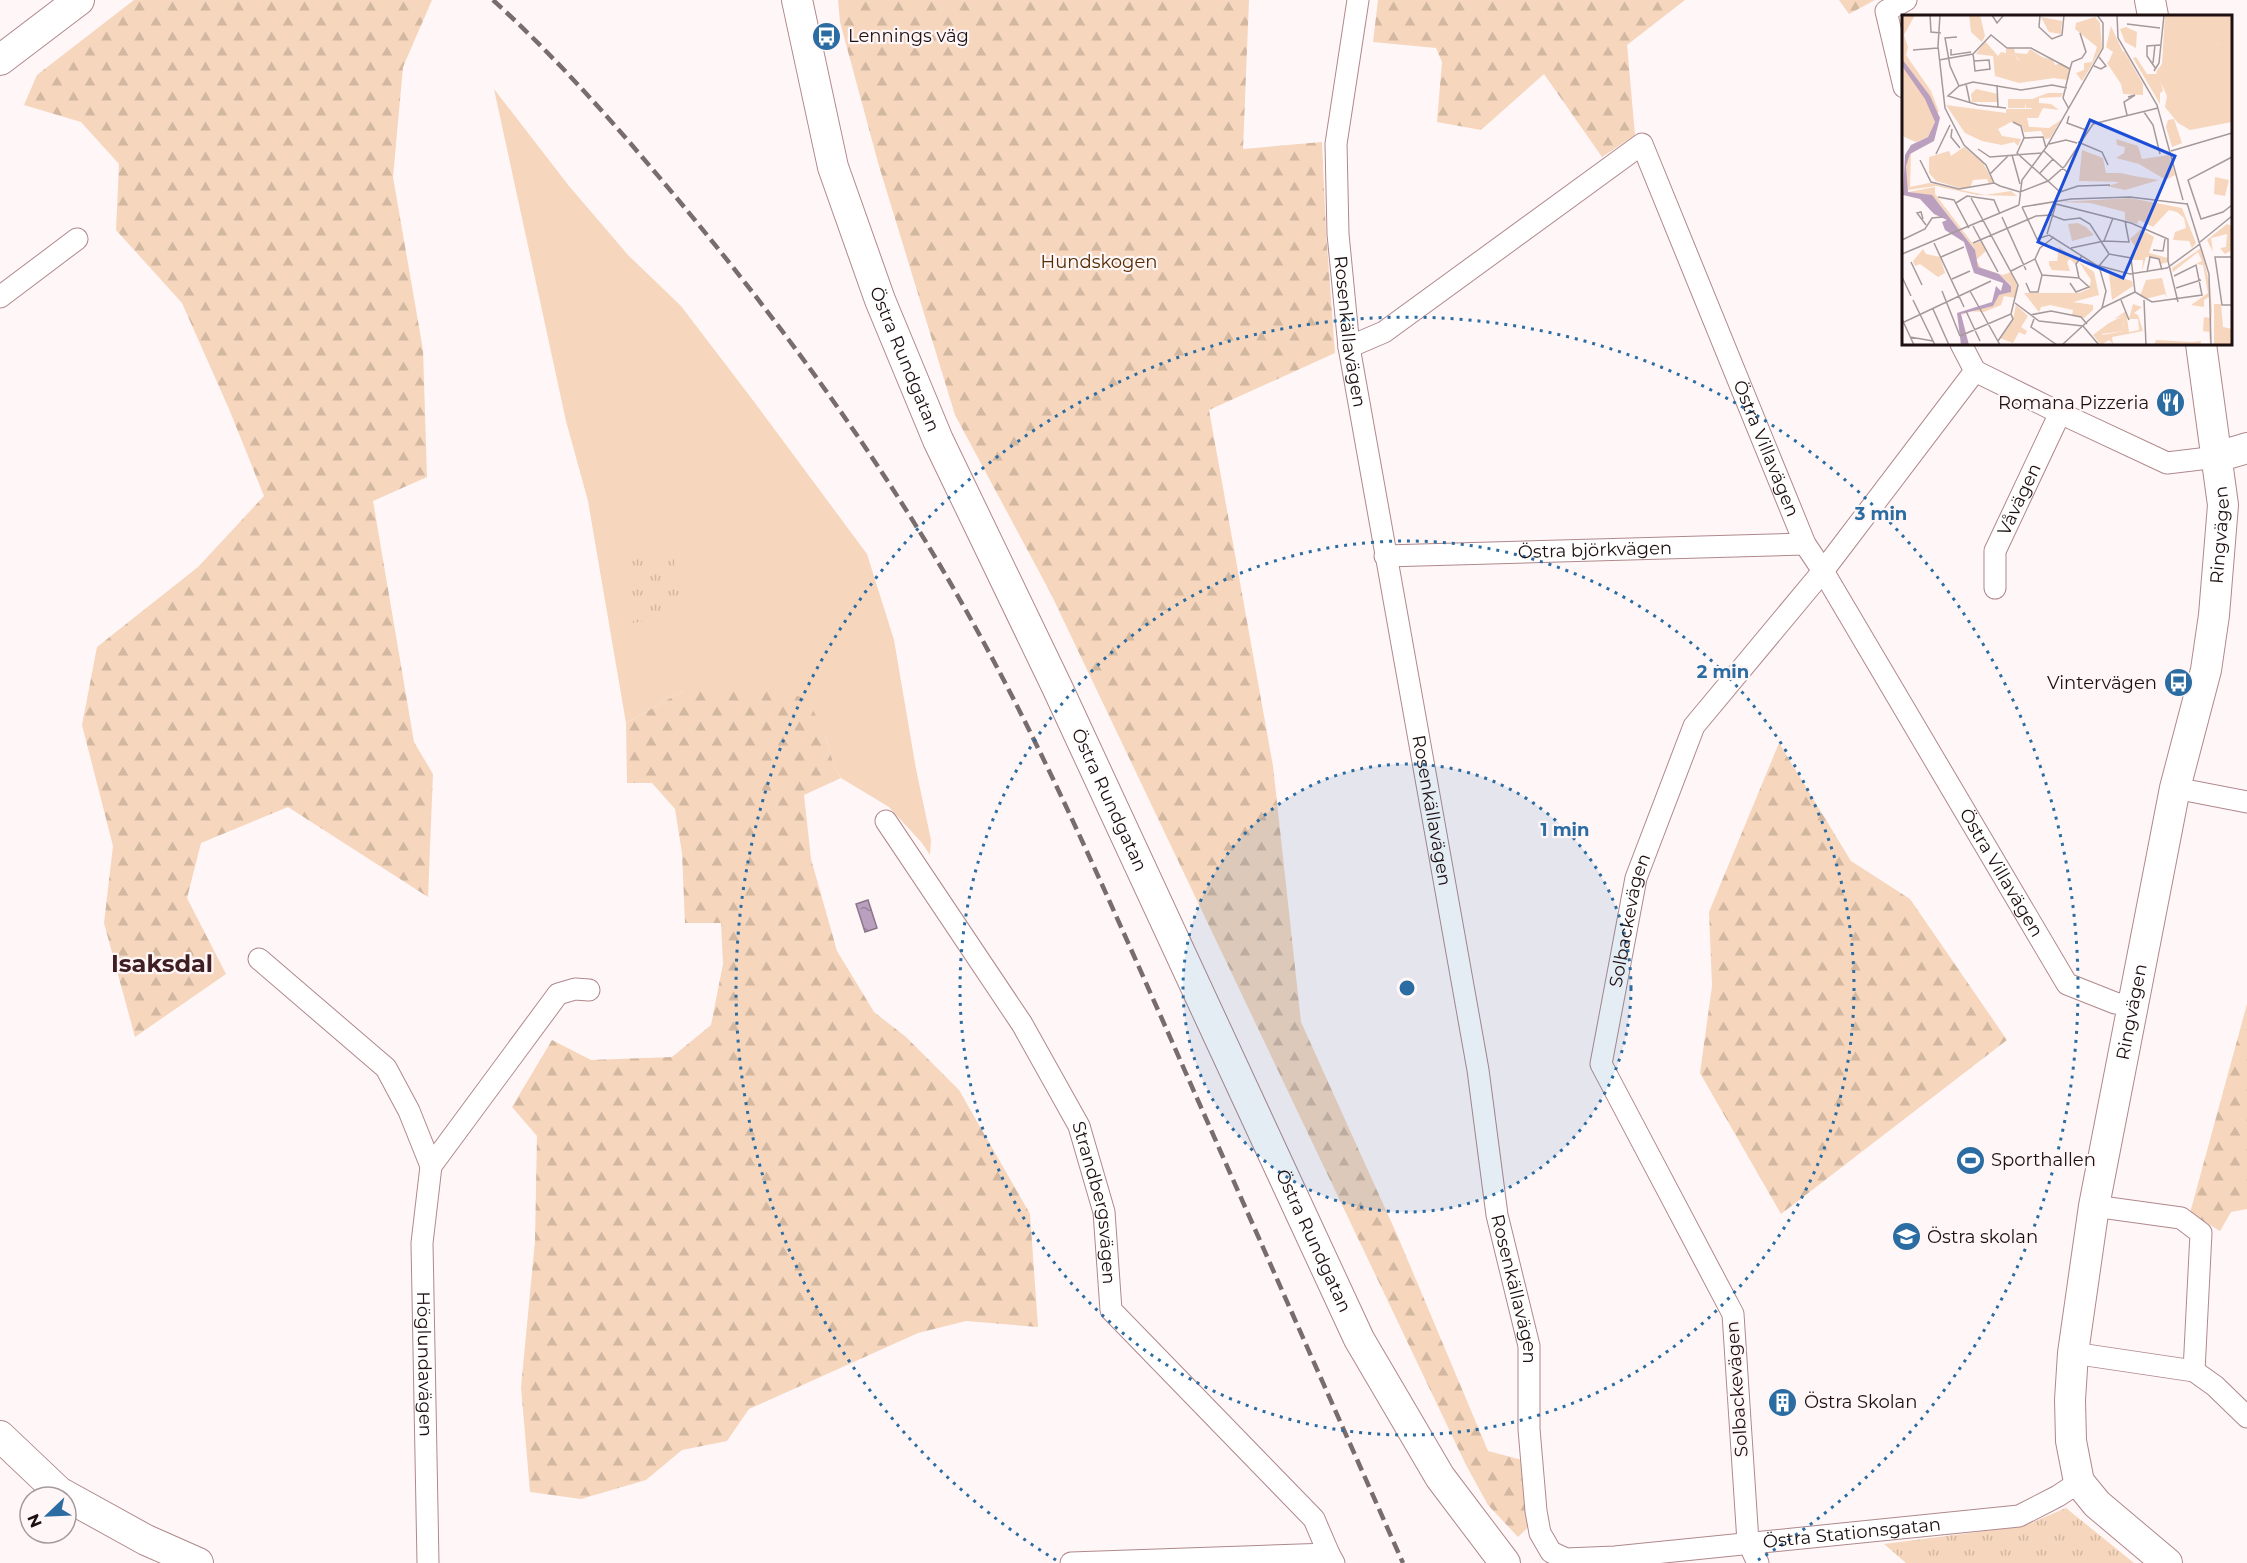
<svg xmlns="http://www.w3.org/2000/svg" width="2247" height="1563" font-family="Montserrat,sans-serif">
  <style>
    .grass { fill: #f6d6bd }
    .forest { fill: url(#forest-firs) }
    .park { fill: url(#park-tufts) }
    .water { fill: url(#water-ripples); stroke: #8b758a; stroke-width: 1.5 }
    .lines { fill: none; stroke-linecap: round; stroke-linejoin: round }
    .street-casing { stroke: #b0888c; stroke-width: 23 }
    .secondary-casing { stroke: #b0888c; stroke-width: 32 }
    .street { stroke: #fff; stroke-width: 21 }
    .secondary { stroke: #fff; stroke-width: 30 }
    .rail { stroke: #786c6d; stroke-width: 4.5; stroke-dasharray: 12 6; stroke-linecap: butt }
    .ring { fill: none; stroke: #2b6ca2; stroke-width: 3; stroke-dasharray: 3 6 }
    .labels { text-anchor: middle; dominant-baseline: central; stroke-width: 4.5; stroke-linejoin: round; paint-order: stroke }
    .poi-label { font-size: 18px; fill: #1e1011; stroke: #fff6f7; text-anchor: start }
    .park-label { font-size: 18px; fill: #552c00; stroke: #fff6f7 }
    .street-label { font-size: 18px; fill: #1e1011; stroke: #fff6f7 }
    .district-label { font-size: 24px; font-weight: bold; fill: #3f1f23; stroke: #fff6f7 }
    .inset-road { fill: none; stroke: #a59a9b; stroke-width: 1.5 }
    .view { fill: #1d4ed8; fill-opacity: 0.15; stroke: #1d4ed8; stroke-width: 3 }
    .inset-edge { fill: none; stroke: #1e1011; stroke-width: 3 }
    .centre { fill: #2b6ca2; stroke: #fff6f7; stroke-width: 3 }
    .ring-label { font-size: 18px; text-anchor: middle; font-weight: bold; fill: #2b6ca2; stroke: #fff6f7; stroke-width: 4.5; stroke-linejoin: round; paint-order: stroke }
  </style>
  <defs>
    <pattern id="forest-firs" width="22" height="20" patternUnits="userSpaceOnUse" patternTransform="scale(1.5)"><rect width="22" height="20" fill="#f6d6bd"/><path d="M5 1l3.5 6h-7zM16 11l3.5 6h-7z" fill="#d2b7a1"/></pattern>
    <pattern id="park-tufts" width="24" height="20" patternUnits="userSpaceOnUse" patternTransform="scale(1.5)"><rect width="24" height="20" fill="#f6d6bd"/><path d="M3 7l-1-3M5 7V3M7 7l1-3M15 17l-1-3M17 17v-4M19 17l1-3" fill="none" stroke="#d2b7a1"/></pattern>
    <pattern id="water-ripples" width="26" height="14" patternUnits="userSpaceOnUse" patternTransform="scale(1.5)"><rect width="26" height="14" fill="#baa0be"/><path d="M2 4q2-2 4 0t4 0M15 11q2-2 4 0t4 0" fill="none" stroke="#978199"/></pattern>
  </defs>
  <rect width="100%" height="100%" fill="#fff6f7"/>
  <polygon class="grass" points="494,89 569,186 628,255 681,306 755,403 867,554 894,640 916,769 931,840 930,855 922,843 889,807 841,778 834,766 825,734 683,691 626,723 588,501 566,421"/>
  <g class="forest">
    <polygon points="134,0 432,0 403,67 393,177 423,350 427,477 373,501 414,742 433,774 428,897 288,807 201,843 187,898 226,974 135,1037 104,923 113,846 82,725 97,647 198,567 264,496 229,409 182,303 116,230 119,164 81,122 24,105 37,75"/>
    <polygon points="838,0 1249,0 1243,149 1322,142 1326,232 1335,353 1209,410 1273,766 1301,1022 1398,1237 1488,1451 1530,1462 1541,1515 1518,1537 1488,1505 1466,1465 1051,594 955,415 879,166 840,22"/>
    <polygon points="1378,0 1685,0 1627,45 1635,135 1602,157 1544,74 1481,130 1437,122 1442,62 1436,48 1373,42"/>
    <polygon points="1839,0 1875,0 1849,14"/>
    <polygon points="782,690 808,700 825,734 834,766 841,778 804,795 811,859 837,951 874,1012 906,1037 959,1090 1030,1214 1038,1327 966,1321 918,1333 749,1409 727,1441 682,1450 646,1480 581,1499 530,1492 521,1387 535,1241 537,1136 512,1107 552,1040 591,1060 672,1057 711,1025 723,964 721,923 685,923 682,853 675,809 652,783 627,783 626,723 683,691"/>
    <polygon points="1779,743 1851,861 1910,899 2007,1040 1781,1214 1700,1073 1712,986 1709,912"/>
    <polygon points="2247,1004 2247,1209 2231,1212 2220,1231 2190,1213"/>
  </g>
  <g class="park">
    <polygon points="672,549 684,614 633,623 622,558"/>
    <polygon points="2066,1508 2134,1563 1906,1563 1884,1544 2024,1526"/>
  </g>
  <polygon class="water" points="868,900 877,928 865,932 856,904"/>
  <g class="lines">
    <defs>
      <g id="street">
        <path id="s1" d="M1358 0 1336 144 1338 234 1349 347 1478 1070 1497 1215 1529 1346V1429L1536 1511 1540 1533 1551 1552 1566 1559 1615 1557 2019 1516 2058 1496 2079 1482"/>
        <polyline points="1904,87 1886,11 1906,0"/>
        <polyline points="0,297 77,239"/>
        <polyline points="1961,344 1975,371 2060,413 2167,463 2217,457"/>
        <path id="s2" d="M1349 347 1384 332 1642 144 1805 544 1823 571 2067 984 2115 1003 2133 1006"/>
        <path id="s3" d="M1385 556 1805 544"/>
        <path id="s4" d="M1995 588V551L2060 413"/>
        <polyline points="2175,788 2247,802"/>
        <path id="s5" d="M886 821 1022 1024 1079 1126 1104 1212 1111 1310 1314 1519 1329 1554"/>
        <path id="s6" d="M259 959 386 1068 409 1111 431 1166 422 1243 428 1563"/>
        <polyline points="431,1166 558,994 575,989 589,990"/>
        <polyline points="2094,1206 2181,1218 2201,1233 2194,1371"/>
        <polyline points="2073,1353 2194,1371 2215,1386 2247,1417"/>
        <polyline points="1071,1563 1329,1554 1334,1563"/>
        <path id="s7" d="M1758 1563 1748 1542 1733 1314 1601 1064 1636 878 1694 726 1823 571 1975 371"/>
      </g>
      <g id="secondary">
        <path id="s8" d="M797 0 833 167 880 300 938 440 1057 687 1359 1339 1440 1477 1505 1563"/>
        <polyline points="2150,0 2153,16"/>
        <polyline points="0,60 79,0"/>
        <polyline points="2217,457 2247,448"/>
        <polyline points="0,1436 59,1492 146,1540 198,1563"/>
        <path id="s9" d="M2167 1563 2097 1504 2079 1482 2071 1441 2070 1400 2073 1353 2094 1206 2175 788 2206 670 2214 615 2223 505 2201 344"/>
      </g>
    </defs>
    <use href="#street" class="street-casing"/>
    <use href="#secondary" class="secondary-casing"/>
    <use href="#street" class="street"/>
    <use href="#secondary" class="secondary"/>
    <path class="rail" d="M493 0C561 62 621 131 680 202 787 331 886 467 968 614 1041 744 1101 882 1162 1019 1242 1200 1322 1381 1403 1563"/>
  </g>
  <circle cx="1407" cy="988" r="224" fill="#2b6ca2" fill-opacity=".12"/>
  <g class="ring">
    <circle cx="1407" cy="988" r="224"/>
    <circle cx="1407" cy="988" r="447"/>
    <path d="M1056 1560A671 671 0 1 1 1758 1560"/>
  </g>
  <defs>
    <symbol id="bus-disc" viewBox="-11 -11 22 22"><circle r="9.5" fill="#2b6ca2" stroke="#fff6f7"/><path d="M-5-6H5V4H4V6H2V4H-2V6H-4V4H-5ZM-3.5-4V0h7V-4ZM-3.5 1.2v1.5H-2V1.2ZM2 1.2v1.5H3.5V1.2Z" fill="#fff"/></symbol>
    <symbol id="restaurant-disc" viewBox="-11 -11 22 22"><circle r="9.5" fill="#2b6ca2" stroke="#fff6f7"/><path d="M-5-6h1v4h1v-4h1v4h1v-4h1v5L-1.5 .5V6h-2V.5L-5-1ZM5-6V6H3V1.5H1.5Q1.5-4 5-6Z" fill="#fff"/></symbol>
    <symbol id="stadium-disc" viewBox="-11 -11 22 22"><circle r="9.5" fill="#2b6ca2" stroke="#fff6f7"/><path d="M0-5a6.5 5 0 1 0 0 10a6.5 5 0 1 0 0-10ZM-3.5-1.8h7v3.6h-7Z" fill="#fff"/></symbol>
    <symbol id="school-disc" viewBox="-11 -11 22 22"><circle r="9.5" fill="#2b6ca2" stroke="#fff6f7"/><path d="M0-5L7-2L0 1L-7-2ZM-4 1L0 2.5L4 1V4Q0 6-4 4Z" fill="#fff"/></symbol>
    <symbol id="building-disc" viewBox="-11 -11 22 22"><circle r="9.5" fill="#2b6ca2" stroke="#fff6f7"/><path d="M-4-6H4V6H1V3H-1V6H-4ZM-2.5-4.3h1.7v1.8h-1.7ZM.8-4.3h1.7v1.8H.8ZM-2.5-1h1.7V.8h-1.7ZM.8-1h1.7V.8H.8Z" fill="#fff"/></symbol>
  </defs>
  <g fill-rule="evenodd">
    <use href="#bus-disc" x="810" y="20" width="33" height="33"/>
    <use href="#restaurant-disc" x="2154" y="386" width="33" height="33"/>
    <use href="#bus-disc" x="2162" y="666" width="33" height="33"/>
    <use href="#stadium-disc" x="1954" y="1144" width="33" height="33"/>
    <use href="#school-disc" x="1890" y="1220" width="33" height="33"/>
    <use href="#building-disc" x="1766" y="1386" width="33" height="33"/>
  </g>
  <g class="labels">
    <g class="poi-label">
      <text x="848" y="36">Lennings väg</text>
      <text x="2149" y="403" text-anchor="end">Romana Pizzeria</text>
      <text x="2157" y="683" text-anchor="end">Vintervägen</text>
      <text x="1991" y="1160">Sporthallen</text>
      <text x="1927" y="1237">Östra skolan</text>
      <text x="1804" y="1402">Östra Skolan</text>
    </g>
    <g class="park-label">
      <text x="1099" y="262">Hundskogen</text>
    </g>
    <g class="street-label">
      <text stroke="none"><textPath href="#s1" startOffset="334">Rosenkällavägen</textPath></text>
      <text stroke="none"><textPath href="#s8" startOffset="376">Östra Rundgatan</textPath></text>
      <text stroke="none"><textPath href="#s2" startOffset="686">Östra Villavägen</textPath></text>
      <text stroke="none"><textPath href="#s4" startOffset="94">Våvägen</textPath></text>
      <text stroke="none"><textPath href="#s9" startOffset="1082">Ringvägen</textPath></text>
      <text stroke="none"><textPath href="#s3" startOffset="210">Östra björkvägen</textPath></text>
      <text stroke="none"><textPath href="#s8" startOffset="862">Östra Rundgatan</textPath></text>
      <text stroke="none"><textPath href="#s1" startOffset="820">Rosenkällavägen</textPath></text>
      <text stroke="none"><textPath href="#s2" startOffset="1172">Östra Villavägen</textPath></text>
      <text stroke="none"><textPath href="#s7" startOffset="681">Solbackevägen</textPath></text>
      <text stroke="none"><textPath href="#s9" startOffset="596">Ringvägen</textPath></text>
      <text stroke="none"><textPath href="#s5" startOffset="440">Strandbergsvägen</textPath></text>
      <text stroke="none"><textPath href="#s8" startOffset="1348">Östra Rundgatan</textPath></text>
      <text stroke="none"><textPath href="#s1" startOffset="1306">Rosenkällavägen</textPath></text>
      <text stroke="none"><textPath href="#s6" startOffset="474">Höglundavägen</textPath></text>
      <text transform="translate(1737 1389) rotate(-94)">Solbackevägen</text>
      <text stroke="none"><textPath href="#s1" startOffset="1878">Östra Stationsgatan</textPath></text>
    </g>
    <g class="district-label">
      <text x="162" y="963">Isaksdal</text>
    </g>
  </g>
  <g transform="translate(1902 15)">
    <rect width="330" height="330" fill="#fff6f7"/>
    <path d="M304 0H310L321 18 323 26 318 31 300 13ZM209 11 221 37 206 48 211 37 204 32ZM112 33 113 38 125 39 128 34 140 42 126 56 113 40 104 39V34ZM234 42 245 59H257L261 76 258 78V89L231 43ZM106 84H130V93H124V87L123 93H106ZM272 104 280 128 270 132 264 112 266 105ZM219 158 232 161 257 165 223 175 205 171 216 168ZM299 233 308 270 310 295 308 330 307 317 301 316 302 302 308 303V281L302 285V292L289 290 306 278 301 250 294 249 300 246 296 237 271 257 270 253ZM312 289H319L321 312 330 314V330H312ZM221 301 222 316 198 319 207 308ZM254 325 290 327 299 326 298 330H252Z" fill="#f6d6bd"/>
    <path d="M67 0H78L83 21 80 27 69 17ZM263 0H304L301 13 318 31 322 24 310 0H330V107L288 115 276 108 263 92 265 81 254 57 260 49ZM139 2 160 6 159 19 147 17ZM193 2 198 8 200 33 180 66 174 58 182 55V48L190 47 195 32 173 14 174 8ZM224 12 235 17 234 33 223 27 218 14ZM83 26 96 41 99 37 113 40 116 45 125 47 126 56 129 47 140 42 151 45 153 50 159 48 168 54 166 65 152 63 117 68 93 61 91 41 74 39ZM222 36 241 69V80L221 79 219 69 205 48ZM74 74 96 79V87H70L69 79ZM146 78H161L159 82 137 83V88L149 89 157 95 141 93 136 103H125L127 112H131L147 113 159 105 148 123 143 124 139 116 122 117 120 111 109 107 96 114 100 121 119 124 116 131 112 127 100 130 80 126 63 118 44 90 104 98V94H130V84ZM214 124 236 131 240 144 267 140 273 160 264 165 237 149 214 143 222 138 223 132 215 130ZM62 132 80 146 91 167 87 169 85 164 71 165 68 173H58L34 166 27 158V142L47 136 49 141ZM180 135 201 143 204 158H219L218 167 177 166ZM9 137 8 172 27 168 83 180 109 176 115 181 75 180 34 171 5 175 4 150ZM228 183 280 193 294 228 290 233 287 226 271 225 273 217 284 213 282 203 275 197 267 195 251 212 237 205 235 209 223 205V197L188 188 157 187ZM176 208 184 212 192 220 170 226 166 209ZM325 209 330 211V235L323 239 318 233 324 232 325 219 309 223 311 237 305 225ZM239 214 252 222 247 238 266 243V247L259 249 257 243 244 242 240 256 241 245H230L235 235 228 224ZM157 232 176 245 173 249 168 244 165 247 168 256 150 255 147 250V246H155ZM177 247 192 257 197 280 171 287 191 290V295L182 303 170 301 171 295 148 290 139 292 137 297 122 278H177L187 274 189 265ZM260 263 265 283 263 279 243 284 238 281 244 265ZM231 289 240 292 232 298 236 300 241 316 210 322 211 329 207 325 199 330 191 320 207 308 200 320 222 316 221 301 212 304 224 296 227 317 237 315 236 304H227Z" fill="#f6d6bd"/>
    <path d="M114 290 126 301 119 312 125 316 123 320 117 317 111 328 98 323 111 304Z" fill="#f6d6bd"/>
    <path d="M0 0H13L2 20 6 32 4 40 29 76 37 97 30 99 33 107 26 122 14 127 0 121ZM313 162 327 165 323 181 312 179ZM33 172V179L71 229 79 226 84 236 74 245 79 253 101 260 109 257 115 270 113 283 102 281 99 290 82 297 67 296 59 301 64 295 88 292 97 280 108 277 109 270 97 259 83 257 76 252 72 247 73 235 35 186 6 177ZM21 234 24 239 38 242 43 258 36 262 18 249 13 251 11 246ZM207 259 230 266 231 271 210 285Z" fill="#f6d6bd"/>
    <path d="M0 44 28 81 38 103 32 126 8 139 4 151 6 177 30 180 73 235 76 252 97 259 109 271V277L97 280 91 291 59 299 67 330H59L55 298 90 287 94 271 99 276 101 268 72 258 62 227 43 215 40 207 45 205 32 199 18 184 1 180 3 140 9 130 26 122 33 107 23 84 0 51Z" fill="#baa0be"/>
    <path class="inset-road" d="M28 0 29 17 39 18M38 0 36 31 43 93 62 130 84 150 92 168 98 171 118 177 146 166 163 151 191 109 256 93M90 0 95 8 101 1M138 0 137 12 150 24 160 20 162 0M215 0 216 23 255 90 281 185M225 9 258 13M55 22 43 23 48 51 57 71M49 34V40L69 37M11 35 36 33M71 39 72 46 73 56 88 54 87 45 72 46M37 45 71 39 89 20 105 33H129L168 54 161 83 167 94M251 48 253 30M192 51 199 54 204 51 197 42M168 54 170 47 180 43 184 37 178 18M254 54 245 41V31L258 30M252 56 257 48 262 0M64 69 68 88M95 70 96 92M104 93 76 90 46 81 57 71 71 67 119 75 150 70 165 73M242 97 251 110 258 139M225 100 222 87 233 80 226 82M167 101 165 108 184 115M111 107 119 111 122 123M50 114 49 122 58 133M176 127 200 137 206 150M147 129 164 125 175 128M76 134 88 142 140 138M142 136 165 157 158 177 115 138 122 123 141 122 144 133M269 136 330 118M34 139 48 110M110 140 118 169M330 142 286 165 299 204 321 197 330 190M18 145 29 167 57 174 92 168M138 158 151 144M88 159 106 141M158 177 176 171 208 170M36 182 52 185 67 213M54 188 65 181 92 185 98 199M285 188 307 259 309 330M117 190 120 165 145 131 201 33V8L195 0M120 192 135 224 147 220 194 250 228 259 265 253 298 229M120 192 169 184 228 182 285 189M100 202 124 255M21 204 19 197 15 198 24 210M71 211 96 257M145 219 154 189 229 208 266 224V246L276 287M0 225 23 214 30 203 40 202M202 226 211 203M298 227 330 201M32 228 62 292M71 228 134 201 149 200 162 205 178 203 188 209 207 239M169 233 202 226 227 227 223 206M251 235 261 236 263 224M0 239 117 190M39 242 62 232M330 242H313L320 290H330M133 244 140 260 177 263 187 272 174 277 168 268M9 247 20 270M197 251 207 239 229 243 233 277M109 256 133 244 138 233 152 222M245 257 248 242 257 244 260 255M0 262 9 281M177 263 174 249 180 241M50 264 68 256M124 268 128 277H136L140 260M274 273 299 265M40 276 58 321M68 276 98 330M233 277 250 287 300 280 294 250 272 261M11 285 33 330M219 285 227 305M242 285 244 330M113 288 137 306 181 311 197 330M200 293 233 277M31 294 47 330M64 296 78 326M128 300 149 296 179 302 185 309M0 304 12 330M132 304 129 312 155 330M0 308 89 266M58 321 109 299 116 270 69 183M8 322 31 326M96 326 111 304 109 299M160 330 200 293 204 276 197 251"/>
    <path class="view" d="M188 105 273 141 221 263 136 227Z"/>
    <rect width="330" height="330" class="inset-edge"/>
  </g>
  <circle cx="1407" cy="988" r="9" class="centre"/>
  <g class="ring-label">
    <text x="1881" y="520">3 min</text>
    <text x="1723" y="678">2 min</text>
    <text x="1565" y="836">1 min</text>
  </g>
  <g transform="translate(48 1515) rotate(247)"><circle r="28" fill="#fff6f7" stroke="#a59a9b" stroke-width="1.5"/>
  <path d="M0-4.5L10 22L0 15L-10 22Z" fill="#2b6ca2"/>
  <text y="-9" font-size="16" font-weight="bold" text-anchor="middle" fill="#1e1011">N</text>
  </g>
</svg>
